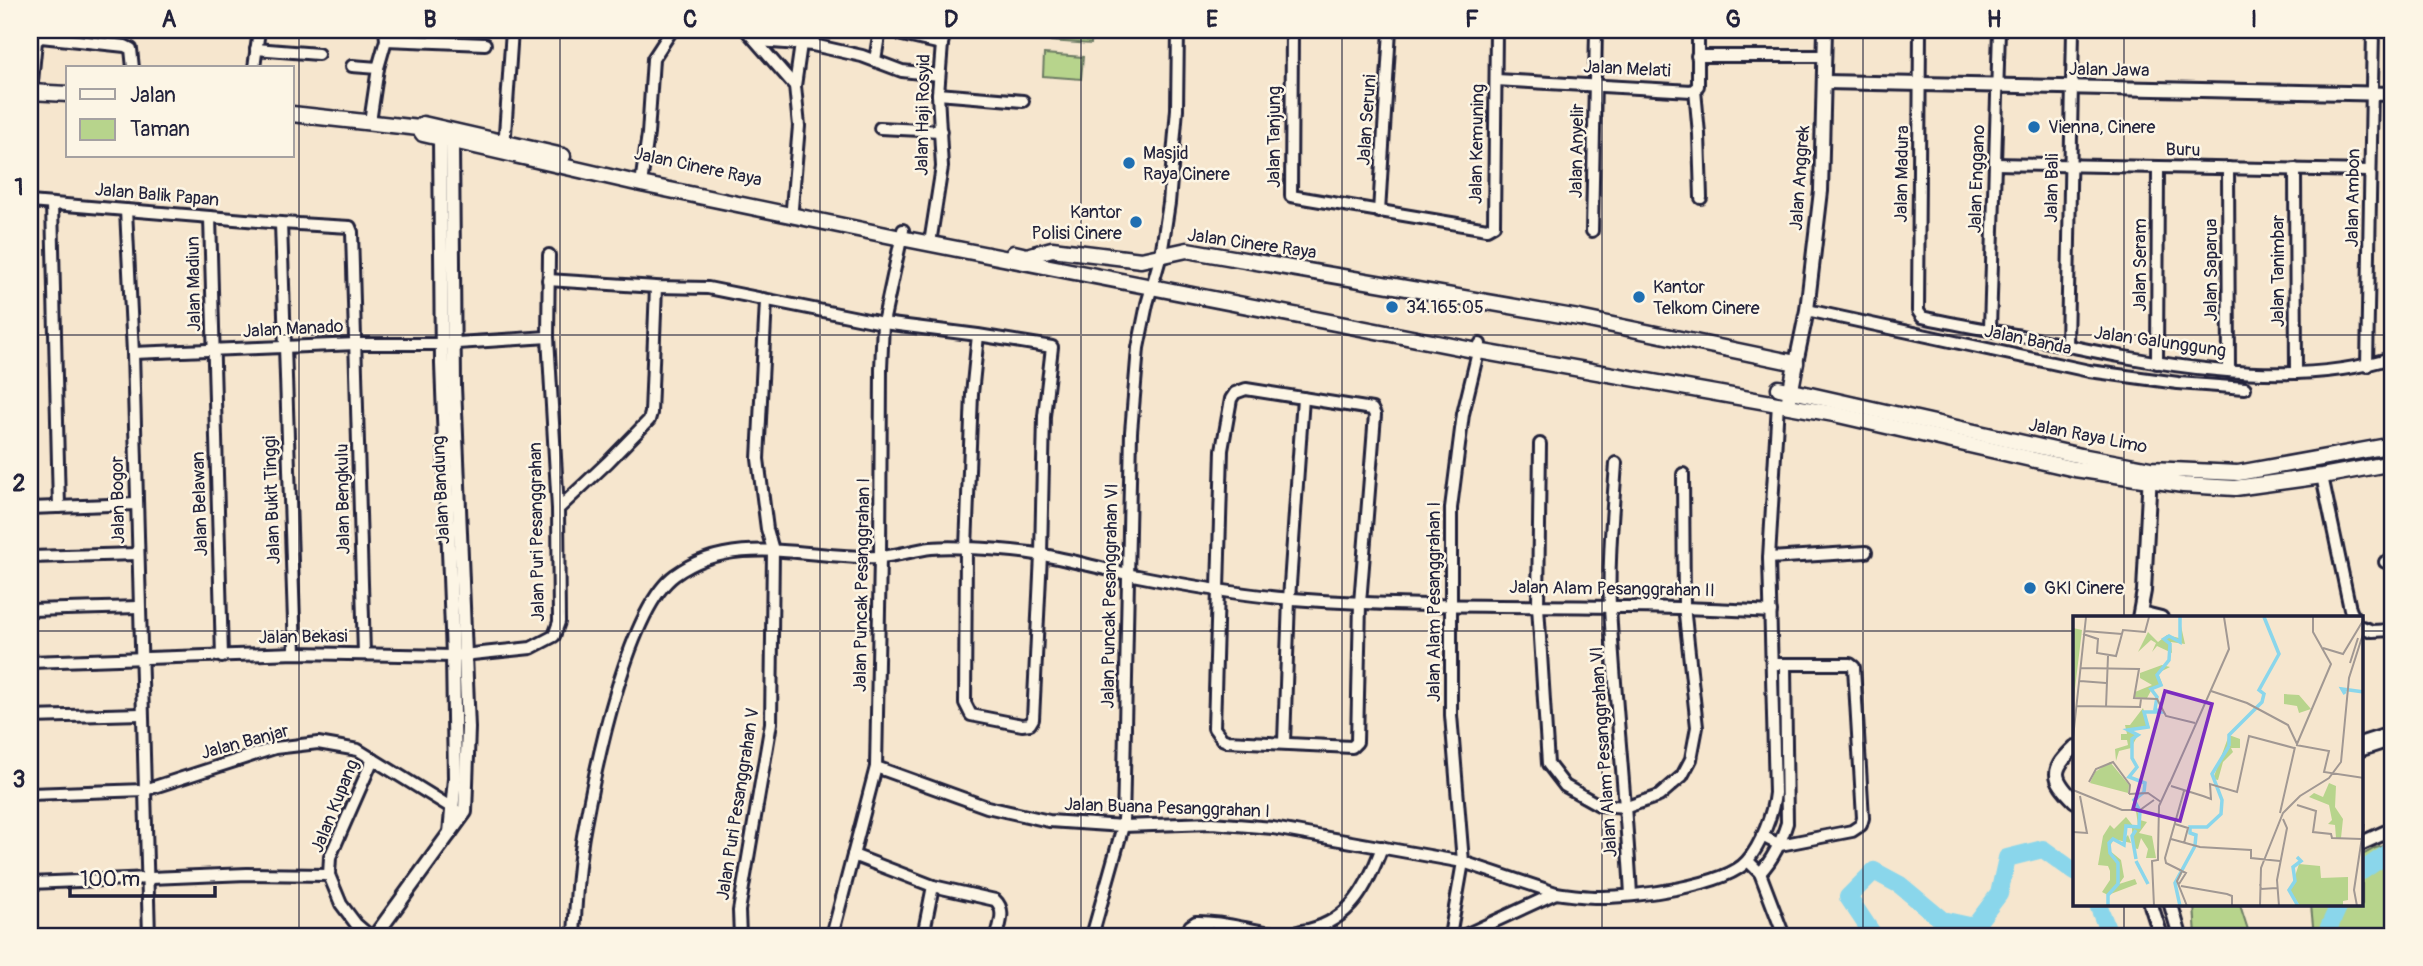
<svg xmlns="http://www.w3.org/2000/svg" width="2423" height="966" font-family="Pangolin,sans-serif">
  <style>
    .green { fill: #b7d48c; stroke: #6c7b64; stroke-width: 2 }
    .lines { fill: none; stroke-linecap: round; stroke-linejoin: round }
    .river { stroke: #8ad6eb; stroke-width: 18 }
    .minor-casing { stroke: #22223b; stroke-width: 16 }
    .tertiary-casing { stroke: #22223b; stroke-width: 18 }
    .secondary-casing { stroke: #22223b; stroke-width: 19 }
    .minor { stroke: #fcf5e5; stroke-width: 10 }
    .tertiary { stroke: #fcf5e5; stroke-width: 12 }
    .secondary { stroke: #fcf5e5; stroke-width: 14 }
    .grid { fill: none; stroke: #22223b; stroke-width: 2; stroke-opacity: 0.55 }
    .poi-dot { fill: #1f6fb2; stroke: #fcf5e5; stroke-width: 2.5 }
    .labels { text-anchor: middle; dominant-baseline: central; stroke-width: 5; stroke-linejoin: round; paint-order: stroke }
    .street-label { font-size: 18px; fill: #22223b; stroke: #fcf5e5 }
    .poi-label { font-size: 18px; fill: #22223b; stroke: #fcf5e5; text-anchor: start }
    .inset-river { fill: none; stroke: #8ad6eb; stroke-width: 3.5 }
    .inset-road { fill: none; stroke: #a19893; stroke-width: 2 }
    .view { fill: #7b2cbf; fill-opacity: 0.15; stroke: #7b2cbf; stroke-width: 3.5 }
    .inset-edge { fill: none; stroke: #22223b; stroke-width: 3.5 }
    .neatline { fill: none; stroke: #22223b; stroke-width: 2.5 }
    .grid-label { font-size: 23px; text-anchor: middle; font-weight: bold; fill: #22223b }
  </style>
  <rect width="100%" height="100%" fill="#f6e6ce"/>
  <filter id="ink" filterUnits="userSpaceOnUse"><feTurbulence type="fractalNoise" baseFrequency=".0143" numOctaves="2"/><feDisplacementMap in="SourceGraphic" scale="14" xChannelSelector="R" yChannelSelector="G"/><feConvolveMatrix kernelMatrix="1 2 1 2 8 2 1 2 1" color-interpolation-filters="sRGB"/></filter>
  <g filter="url(#ink)">
    <g class="green">
      <polygon points="1052,30 1092,30 1091,44 1051,41"/>
      <polygon points="1044,54 1083,57 1081,79 1043,76"/>
      <polygon points="2393,844 2393,936 2314,936 2311,905 2362,905 2362,855 2375,848"/>
      <polygon points="2194,905 2240,905 2250,936 2196,936"/>
    </g>
    <g class="lines">
      <g class="river">
        <polyline points="2362,871 2393,850"/>
        <polyline points="2098,905 2110,936"/>
        <polyline points="1874,936 1848,897 1874,871 1900,885 1942,920 1974,927 1999,894 2007,858 2043,849 2075,872"/>
        <polyline points="2325,936 2339,905"/>
      </g>
      <defs>
        <g id="minor">
          <polyline points="746,30 795,86"/>
          <polyline points="1292,30 1291,196 1487,229 1494,225 1496,30"/>
          <path d="M1920 30 1918 311 1922 317C1957 325 1992 330 2026 337 2135 360 2286 394 2393 357"/>
          <polyline points="902,35 942,44"/>
          <polyline points="386,40 485,44"/>
          <polyline points="758,41 813,45 862,56 902,71 939,75"/>
          <polyline points="813,45 815,30"/>
          <polyline points="256,49 318,54"/>
          <polyline points="1697,56 1825,56"/>
          <polyline points="875,60 880,30"/>
          <polyline points="352,66 378,68"/>
          <polyline points="254,68 259,30"/>
          <polyline points="1496,80 1692,91 1698,86 1698,30"/>
          <polyline points="1695,90 1699,134 1701,198"/>
          <polyline points="31,92 36,41 41,37 125,46 131,49 133,68"/>
          <polyline points="938,94 1023,101"/>
          <polyline points="370,122 378,68 386,40 385,30"/>
          <polyline points="880,128 941,131"/>
          <polyline points="504,149 512,30"/>
          <polyline points="1995,164 2370,171"/>
          <polyline points="2228,168 2229,371"/>
          <polyline points="2295,169 2296,373"/>
          <polyline points="641,184 648,134 653,59 672,30"/>
          <polyline points="30,202 281,223 350,227 352,232 364,654"/>
          <polyline points="52,204 59,507"/>
          <polyline points="792,208 799,126 795,86 801,44"/>
          <polyline points="126,210 133,353 149,936"/>
          <polyline points="1379,212 1390,30"/>
          <polyline points="210,217 222,657"/>
          <polyline points="281,223 295,653"/>
          <polyline points="1592,231 1596,30"/>
          <polyline points="930,243 942,167 938,94 942,44 945,30"/>
          <polyline points="548,280 656,287 708,288 883,323 978,335 1052,347 1044,416 1041,555 1033,719 1030,724 1022,725 971,715 965,703 966,548 972,394 978,335"/>
          <polyline points="1807,310 2089,371 2178,383 2245,388"/>
          <polyline points="1990,329 1999,30"/>
          <polyline points="2067,346 2073,30"/>
          <polyline points="133,353 357,344 442,344 548,337"/>
          <polyline points="2157,363 2158,167"/>
          <polyline points="2367,366 2373,30"/>
          <polygon points="1246,389 1372,409 1375,415 1360,603 1357,742 1352,747 1227,741 1222,739 1214,728 1222,450 1231,399 1235,393"/>
          <polyline points="1540,444 1538,606 1548,764 1565,786 1599,805 1627,807 1659,796 1682,776 1691,759 1697,727 1684,606 1683,474"/>
          <path d="M1616 463C1613 510 1608 559 1610 607 1615 703 1626 799 1631 895"/>
          <polyline points="2322,476 2350,609 2354,618"/>
          <polyline points="30,508 136,504"/>
          <polyline points="558,509 608,462 649,420 651,413 656,287"/>
          <polyline points="30,557 137,554"/>
          <polyline points="1769,558 1866,552"/>
          <polyline points="2385,562 2393,560"/>
          <polyline points="30,610 139,607"/>
          <polyline points="2362,627 2372,631 2393,630"/>
          <polyline points="30,662 295,653 453,656 531,648 554,636 559,622 558,509 548,337 549,255"/>
          <polyline points="30,717 142,714"/>
          <polyline points="1284,742 1289,599 1303,398"/>
          <polyline points="2362,742 2393,732"/>
          <polyline points="2362,750 2393,740"/>
          <path d="M876 767 987 807 1049 821 1123 826 1212 823 1273 828 1463 862 1556 893C1570 895 1584 897 1598 897 1631 898 1726 886 1747 861 1761 845 1773 814 1775 793L1769 558 1778 403"/>
          <polyline points="30,794 145,790 275,748 318,743 358,750 457,811"/>
          <polyline points="1762,836 1780,845 1852,831 1861,825 1863,818 1854,667 1850,664 1773,664"/>
          <path d="M853 855 933 886 995 900C1006 910 1000 923 997 936"/>
          <polyline points="1748,861 1760,873 1784,936"/>
          <path d="M1760 873C1774 858 1781 842 1787 823L1785 665"/>
          <polyline points="30,883 247,874 329,875"/>
          <polyline points="370,936 356,924 341,904 329,875 330,857 373,759"/>
          <path d="M574 936C576 899 578 861 585 825 596 766 628 609 675 575 735 531 812 560 879 557 897 556 914 550 931 548 943 547 956 547 968 548 993 549 1019 551 1043 555 1075 561 1106 570 1138 576 1189 586 1241 595 1293 599 1452 611 1612 602 1771 612"/>
          <polyline points="740,936 739,911 771,723 773,550 767,529 758,459 766,301"/>
          <polyline points="832,936 876,767 880,557 881,369 883,323 903,230"/>
          <polyline points="923,936 933,886"/>
          <polyline points="1092,936 1123,826 1131,432 1138,348 1147,304 1161,255 1169,203 1177,109 1178,30"/>
          <path d="M1188 936 1190 926 1196 922C1225 921 1253 932 1281 934 1290 935 1299 931 1308 930 1351 920 1368 885 1382 847"/>
          <polyline points="1450,936 1463,862 1451,715 1451,508 1463,414 1480,344"/>
          <polyline points="1463,936 1556,893"/>
        </g>
        <g id="tertiary">
          <polyline points="1825,82 2393,94"/>
          <polyline points="440,138 442,364 453,656 455,778 450,833"/>
          <polyline points="1796,363 1807,310 1821,191 1825,30"/>
          <polyline points="2141,613 2161,618"/>
          <polyline points="2139,618 2144,591 2150,472"/>
          <path d="M2075 747C2051 770 2051 777 2075 801"/>
          <polyline points="2362,843 2393,829"/>
          <polyline points="2151,905 2161,936"/>
          <polyline points="2171,905 2180,936"/>
          <polyline points="375,936 465,812 468,728 454,386 452,141"/>
        </g>
        <g id="secondary">
          <polyline points="30,92 68,94"/>
          <polyline points="292,114 419,128 423,124 563,156"/>
          <polyline points="419,128 423,134 641,184 901,238 1478,351 1834,414 2075,469 2183,485 2235,488 2322,476 2393,463"/>
          <polyline points="1014,253 1027,256 1052,249 1141,260 1187,250 1579,318 1796,363 1788,405"/>
          <polyline points="1779,388 2081,456 2150,469 2238,473 2393,445"/>
        </g>
      </defs>
      <use href="#minor" class="minor-casing"/>
      <use href="#tertiary" class="tertiary-casing"/>
      <use href="#secondary" class="secondary-casing"/>
      <use href="#minor" class="minor"/>
      <use href="#tertiary" class="tertiary"/>
      <use href="#secondary" class="secondary"/>
    </g>
  </g>
  <path class="grid" d="M299 30V936M560 30V936M820 30V936M1081 30V936M1342 30V936M1602 30V936M1863 30V936M2124 30V618M30 335H2393M30 631H2075M2362 631H2393M2124 905V936"/>
  <g class="poi-dot">
    <circle cx="2034" cy="127" r="7"/>
    <circle cx="1129" cy="163" r="7"/>
    <circle cx="1136" cy="222" r="7"/>
    <circle cx="1639" cy="297" r="7"/>
    <circle cx="1392" cy="307" r="7"/>
    <circle cx="2030" cy="588" r="7"/>
  </g>
  <g class="labels">
    <g class="street-label">
      <text transform="translate(1627 69) rotate(3)">Jalan Melati</text>
      <text transform="translate(2109 70) rotate(1)">Jalan Jawa</text>
      <text transform="translate(923 115) rotate(-89)">Jalan Haji Rosyid</text>
      <text transform="translate(1367 120) rotate(-86)">Jalan Seruni</text>
      <text transform="translate(1274 137) rotate(-90)">Jalan Tanjung</text>
      <text transform="translate(1477 144) rotate(-89)">Jalan Kemuning</text>
      <text transform="translate(2183 150) rotate(1)">Buru</text>
      <text transform="translate(1577 151) rotate(-89)">Jalan Anyelir</text>
      <text transform="translate(698 167) rotate(12)">Jalan Cinere Raya</text>
      <text transform="translate(1902 174) rotate(-89)">Jalan Madura</text>
      <text transform="translate(1800 178) rotate(-86)">Jalan Anggrek</text>
      <text transform="translate(1977 179) rotate(-88)">Jalan Enggano</text>
      <text transform="translate(2052 188) rotate(-89)">Jalan Bali</text>
      <text transform="translate(157 195) rotate(5)">Jalan Balik Papan</text>
      <text transform="translate(2353 198) rotate(-89)">Jalan Ambon</text>
      <text transform="translate(1252 244) rotate(8)">Jalan Cinere Raya</text>
      <text transform="translate(2140 265) rotate(-90)">Jalan Seram</text>
      <text transform="translate(2211 270) rotate(-90)">Jalan Saparua</text>
      <text transform="translate(2278 271) rotate(-90)">Jalan Tanimbar</text>
      <text transform="translate(194 284) rotate(-91)">Jalan Madiun</text>
      <text transform="translate(293 329) rotate(-3)">Jalan Manado</text>
      <text transform="translate(2028 340) rotate(12)">Jalan Banda</text>
      <text transform="translate(2160 342) rotate(8)">Jalan Galunggung</text>
      <text transform="translate(2088 436) rotate(11)">Jalan Raya Limo</text>
      <text transform="translate(441 490) rotate(-93)">Jalan Bandung</text>
      <text transform="translate(343 499) rotate(-91)">Jalan Bengkulu</text>
      <text transform="translate(118 500) rotate(-91)">Jalan Bogor</text>
      <text transform="translate(272 500) rotate(-92)">Jalan Bukit Tinggi</text>
      <text transform="translate(200 504) rotate(-92)">Jalan Belawan</text>
      <text transform="translate(537 532) rotate(-91)">Jalan Puri Pesanggrahan</text>
      <text transform="translate(862 585) rotate(-89)">Jalan Puncak Pesanggrahan I</text>
      <text transform="translate(1612 589) rotate(1)">Jalan Alam Pesanggrahan II</text>
      <text transform="translate(1110 596) rotate(-89)">Jalan Puncak Pesanggrahan VI</text>
      <text transform="translate(1434 602) rotate(-90)">Jalan Alam Pesanggrahan I</text>
      <text transform="translate(303 637) rotate(-1)">Jalan Bekasi</text>
      <text transform="translate(245 742) rotate(-15)">Jalan Banjar</text>
      <text transform="translate(1604 752) rotate(-94)">Jalan Alam Pesanggrahan VI</text>
      <text transform="translate(738 804) rotate(-81)">Jalan Puri Pesanggrahan V</text>
      <text transform="translate(335 806) rotate(-68)">Jalan Kupang</text>
      <text transform="translate(1167 808) rotate(2)">Jalan Buana Pesanggrahan I</text>
    </g>
    <g class="poi-label">
      <text x="2048" y="127">Vienna, Cinere</text>
      <text x="1143" y="153">Masjid<tspan x="1143" dy="21">Raya Cinere</tspan></text>
      <text x="1122" y="212" text-anchor="end">Kantor<tspan x="1122" dy="21">Polisi Cinere</tspan></text>
      <text x="1653" y="287">Kantor<tspan x="1653" dy="21">Telkom Cinere</tspan></text>
      <text x="1406" y="307">34.165.05</text>
      <text x="2044" y="588">GKI Cinere</text>
    </g>
  </g>
  <g transform="translate(2073 616)">
    <rect width="290" height="290" fill="#f6e6ce"/>
    <path d="M106 1 112 28 98 26 99 37 84 30 79 36 83 27 78 24 65 36 75 16 85 26 94 19 106 22ZM0 12 9 14 0 89ZM89 49 97 51 85 57 90 70 80 71 74 82 62 81V76L79 69 67 62V57ZM211 78 226 79 238 93 226 97 224 90 211 88ZM70 92 77 112 56 113 65 119 58 132 46 135 43 145 42 133 55 129 54 124H48V118H54L52 109H57ZM156 119 167 123V132H158L160 136 150 146 145 164 140 163ZM37 146 56 169 55 177 17 167 22 156ZM256 167 263 170 262 191 270 203 268 222H263L262 209 255 208 259 204 256 189 236 181 241 177 250 181ZM61 181 66 182 62 187 67 204 74 206 66 217 79 220 83 242H73L75 233 68 222 65 233 60 232 59 212 53 209 51 223 55 219 58 227 40 223 36 234 48 244 51 261 46 268 62 263 64 268 35 279 29 276 37 264V255L35 250 25 249 30 220 37 209 41 213 53 201 61 211 65 209ZM226 248 247 250 248 262 275 261V284L270 285V290H227L217 275Z" fill="#b7d48c"/>
    <path class="inset-river" d="M272 78 269 73 291 76M156 130V119L189 86 191 78 186 74 206 38 191 1M122 229 123 219 117 217V211H134L148 198 149 184 139 158 156 130M224 241 228 245 220 251 222 265 216 274 225 290M63 243 59 220 63 214M63 245 75 268M35 290V279L45 268V247L37 237 36 227 40 223 51 229 53 210 66 211 67 195 61 184 71 176 72 167 56 161 64 151 59 142V123L65 119 55 114 75 111 71 96H87L82 93 84 81 78 73 88 69 84 59 96 44 97 28 91 23 96 20 107 26V1M107 290 102 267 122 230"/>
    <path class="inset-road" d="M12 15 49 18M10 18 25 23 24 37 43 40 50 14 72 16 76 1M250 32 270 38 291 3M277 47 285 22M8 52 66 53 61 82 84 83 93 100 122 107M7 65 33 67M138 75 174 87 215 109 224 128 258 48 240 16V1M3 90 67 91 68 83M33 91 35 40M0 122 13 1M223 129 256 135 251 156 291 162M16 166 23 153 40 146 57 169 56 178M96 169 156 33 151 1M98 170 130 180M0 174 49 194H67L81 184M56 178 75 177 88 186M130 180 138 183 137 168 164 176 176 120 221 132M224 189 243 195 240 216 258 218 259 222 289 223M207 197 222 131M102 208 115 212 111 227M0 216 14 217 7 180M98 223 127 231M126 231 178 234V242L207 245M85 237 86 190 97 166M109 255 93 247 92 242 111 175M106 268 113 257 109 255 104 265 114 290M187 268 188 273 204 272M108 270 154 278 159 280V290M81 290 79 245 85 244V234M187 290 188 252 210 197 227 180 256 162 268 146 276 62 291 15M206 290 204 264 214 212 210 203M284 290 281 274 291 208"/>
    <path class="view" d="M92 75 139 88 107 205 60 193Z"/>
    <rect width="290" height="290" class="inset-edge"/>
  </g>
  <rect width="2423" height="966" fill="none" stroke="#fcf5e5" stroke-width="77"/>
  <rect x="66" y="66" width="228" height="91" fill="#fcf5e5" stroke="#a5a1a1" stroke-width="2"/>
  <rect x="80" y="89" width="35" height="10" fill="#fcf5e5" stroke="#a5a1a1" stroke-width="2"/>
  <text x="130" y="102" font-size="21" fill="#22223b">Jalan</text>
  <rect x="80" y="119" width="35" height="21" fill="#b7d48c" stroke="#a5a1a1" stroke-width="2"/>
  <text x="130" y="136" font-size="21" fill="#22223b">Taman</text>
  <path d="M70 886v10h145v-10" fill="none" stroke="#22223b" stroke-width="3.5"/>
  <text x="80" y="886" font-size="21" fill="#22223b" stroke="#fcf5e5" stroke-width="5" paint-order="stroke">100 m</text>
  <rect x="38" y="38" width="2346" height="890" class="neatline"/>
  <g class="grid-label">
    <text x="169" y="27">A</text>
    <text x="430" y="27">B</text>
    <text x="690" y="27">C</text>
    <text x="951" y="27">D</text>
    <text x="1212" y="27">E</text>
    <text x="1472" y="27">F</text>
    <text x="1733" y="27">G</text>
    <text x="1994" y="27">H</text>
    <text x="2254" y="27">I</text>
    <text x="19" y="195">1</text>
    <text x="19" y="491">2</text>
    <text x="19" y="787">3</text>
  </g>
</svg>
